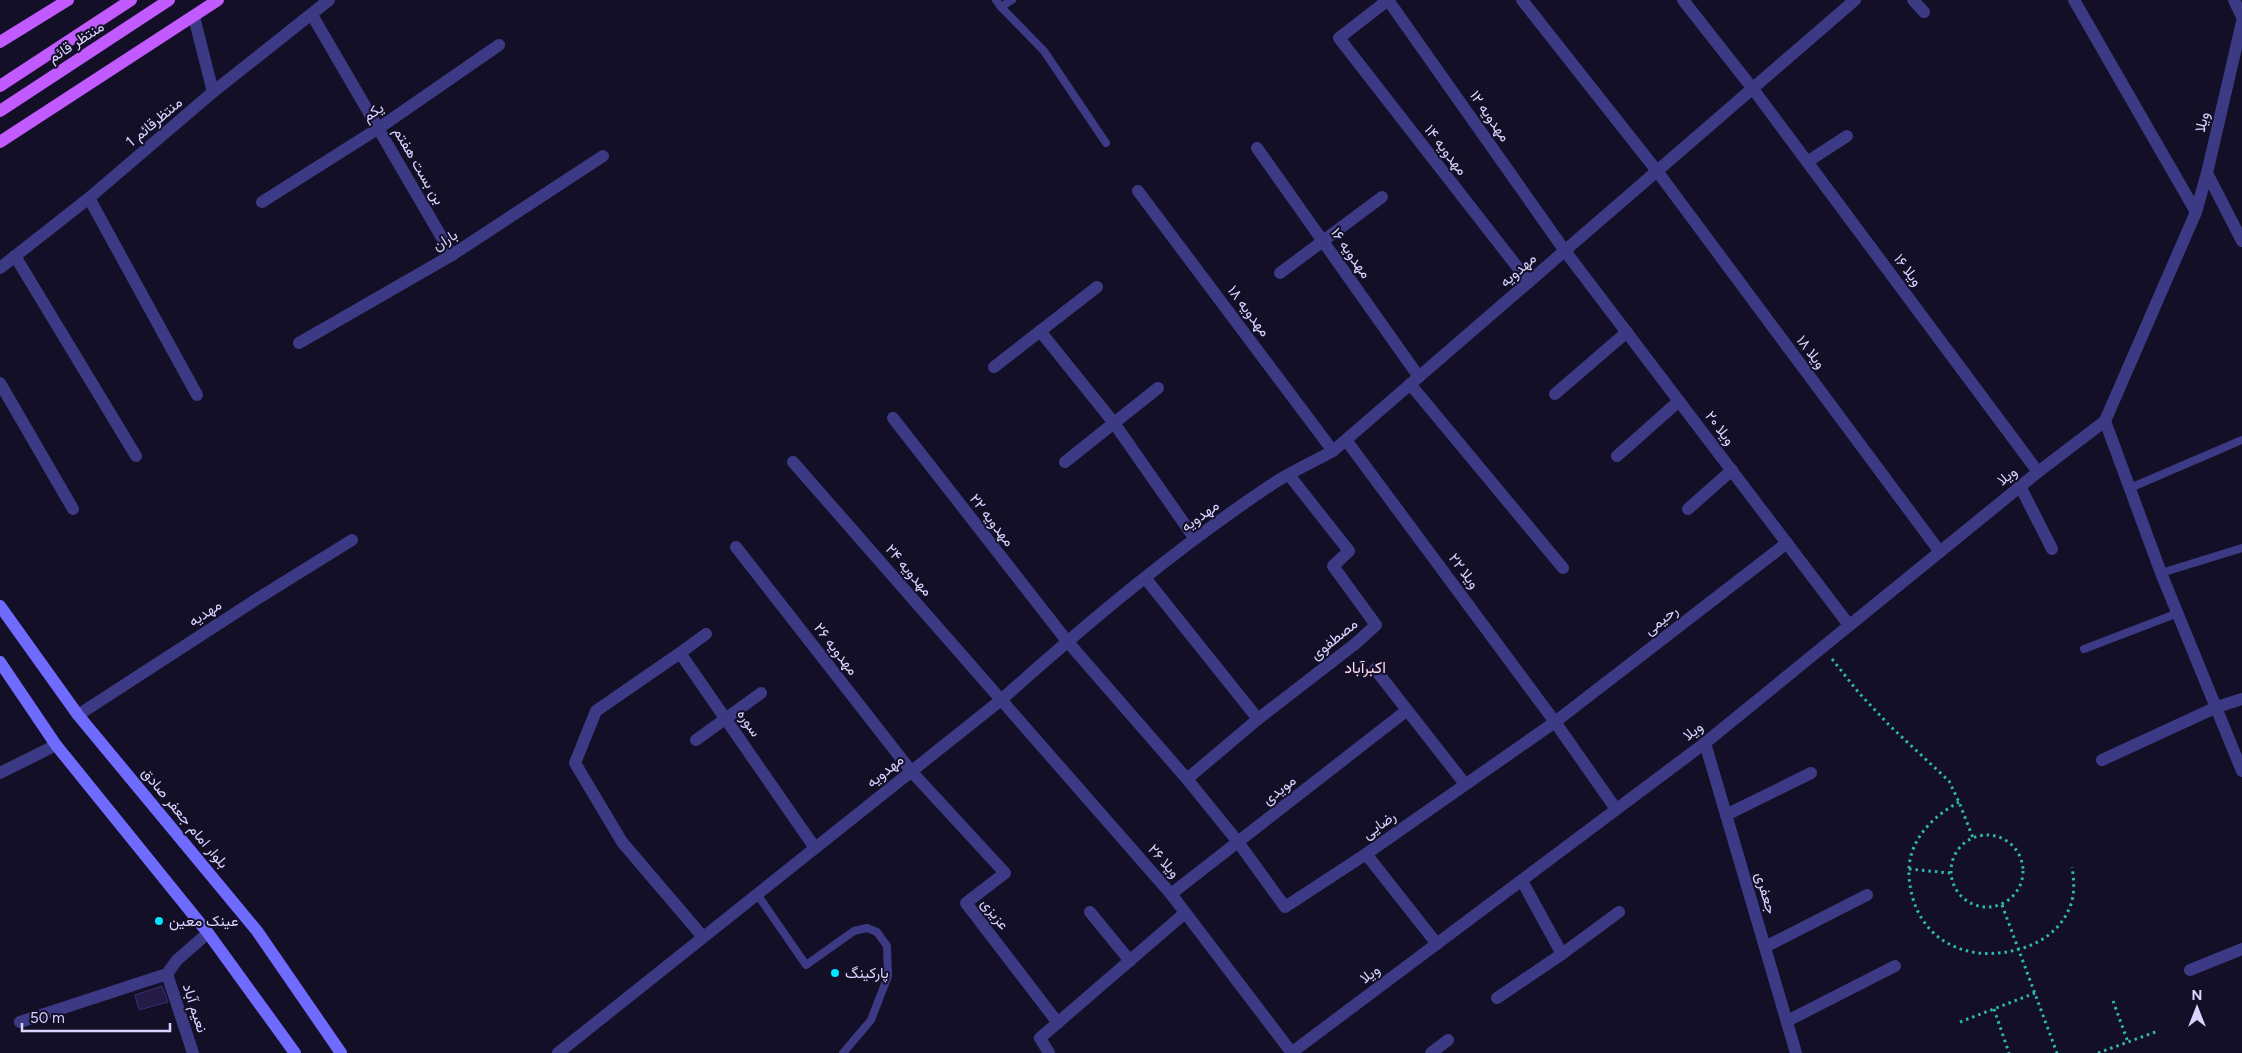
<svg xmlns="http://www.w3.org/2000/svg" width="2242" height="1053" font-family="Figtree,Vazirmatn,sans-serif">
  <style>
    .building { fill: #241b47; stroke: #3b2d73 }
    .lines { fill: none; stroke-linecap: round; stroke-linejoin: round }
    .path { stroke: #2fb8b0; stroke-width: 3; stroke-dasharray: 2.5 4; stroke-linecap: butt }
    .service { stroke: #3d3a85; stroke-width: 8 }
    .minor { stroke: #3d3a85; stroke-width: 12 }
    .tertiary { stroke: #3d3a85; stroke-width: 12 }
    .secondary { stroke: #6f6bff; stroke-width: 12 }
    .primary { stroke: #c25bff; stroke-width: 12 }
    .poi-dot { fill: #00e5ff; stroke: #130f26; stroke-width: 2 }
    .labels { text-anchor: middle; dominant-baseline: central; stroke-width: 4; stroke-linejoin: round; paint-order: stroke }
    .street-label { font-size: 15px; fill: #d9d4ff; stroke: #130f26 }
    .poi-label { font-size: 15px; fill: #d9d4ff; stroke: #130f26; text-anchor: start }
    .neighbourhood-label { font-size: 16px; fill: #ffd6f0; stroke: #130f26 }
  </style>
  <rect width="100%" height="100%" fill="#130f26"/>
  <polygon class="building" points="162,986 168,1002 139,1010 135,995"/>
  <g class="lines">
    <g class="path">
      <polyline points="1832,659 1859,693 1890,726 1949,781 1959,802 1973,838"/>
      <path d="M1959 802C1932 817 1907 841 1909 876 1913 939 1966 966 2023 948 2045 941 2063 927 2071 904 2075 892 2074 879 2072 867"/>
      <circle cx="1987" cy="871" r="36"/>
      <polyline points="1909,869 1950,873"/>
      <polyline points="2002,905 2057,1053"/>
      <polyline points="2113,1001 2128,1042"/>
      <polyline points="1994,1009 2009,1053"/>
      <polyline points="1960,1022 2035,993"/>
      <polyline points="2098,1053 2158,1031"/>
    </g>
    <g class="service">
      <polyline points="996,0 1001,7 1044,51 1106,143"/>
      <polyline points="1001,7 1012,0"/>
      <polyline points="2130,488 2242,440"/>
      <polyline points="2161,573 2242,548"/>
      <polyline points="2084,649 2178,613"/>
      <polyline points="757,894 806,965 854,931 867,928 877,932 887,946 888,976 871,1020 843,1053"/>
    </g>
    <g class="minor">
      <polyline points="1388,0 1565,251 1849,625"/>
      <polyline points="1388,0 1339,38 1529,282"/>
      <polyline points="1522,0 1657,171 1940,552"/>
      <polyline points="1683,0 1753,89 2038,472"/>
      <polyline points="1913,0 1924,12"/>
      <polyline points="2074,0 2196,212"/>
      <polyline points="2234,0 2242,17"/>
      <polyline points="312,15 452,255"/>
      <polyline points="194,17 213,92"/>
      <polyline points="1257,148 1419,377"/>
      <polyline points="1807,162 1847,136"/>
      <polyline points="2207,173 2242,241"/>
      <polyline points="1138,191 1333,451"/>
      <polyline points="89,198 197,395"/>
      <polyline points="262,202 379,128 499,45"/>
      <polyline points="15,256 136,456"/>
      <polyline points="0,268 89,198 213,92 329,0"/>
      <polyline points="1280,273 1382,197"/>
      <polyline points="1040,331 1114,423 1195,539"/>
      <polyline points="299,343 452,255 603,156"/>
      <polyline points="994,367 1097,287"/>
      <polyline points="0,383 73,509"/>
      <polyline points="1410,384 1563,568"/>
      <polyline points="1555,394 1627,332"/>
      <polyline points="893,418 1067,641 1187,779 1238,842 1285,907 1366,854 1555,722 1787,543"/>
      <polyline points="2105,421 2161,573 2242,771"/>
      <polyline points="1346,440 1555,722 1616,809"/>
      <polyline points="1617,456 1679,401"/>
      <polyline points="793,462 1171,894 1292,1053"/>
      <polyline points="1065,462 1158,388"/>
      <polyline points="2020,486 2052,549"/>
      <polyline points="1688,509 1732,470"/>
      <polyline points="736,547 911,771 1005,873 966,903 1058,1023"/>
      <polyline points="1146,579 1258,719"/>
      <polyline points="680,653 706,634"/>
      <polyline points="1375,669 1465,784"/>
      <polyline points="78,715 257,599 352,540"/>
      <polyline points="696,740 761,693"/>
      <polyline points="1705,743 1796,1053"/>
      <polyline points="2102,760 2217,707 2242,699"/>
      <polyline points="0,773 56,745"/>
      <polyline points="1187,779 1258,719 1355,644 1376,625 1333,566 1349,551 1289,475"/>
      <polyline points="1726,815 1811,773"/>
      <polyline points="1366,854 1437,944"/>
      <polyline points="1522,881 1562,954"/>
      <polyline points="1171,894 1406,711"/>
      <polyline points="1090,912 1130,961"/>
      <polyline points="703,937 622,842 575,763 596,711 680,653 815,848"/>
      <polyline points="1765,947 1867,895"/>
      <polyline points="2190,970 2242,949"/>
      <polyline points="1497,998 1562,954 1619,912"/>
      <polyline points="1787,1021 1895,966"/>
      <polyline points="20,1022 167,974 177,960 208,933"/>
      <path d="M558 1053 1001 700C1086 624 1175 549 1271 485 1290 472 1313 462 1333 451L1855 0"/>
      <polyline points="1049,1053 1040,1038 1185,913"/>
      <polyline points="1431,1053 1448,1040"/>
    </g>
    <g class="tertiary">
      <polyline points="167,974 193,1053"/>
      <polyline points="1291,1053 1705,743 2038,472 2105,421 2196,212 2207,173 2242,22"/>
    </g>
    <g class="secondary">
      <polyline points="0,606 78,715 257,931 341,1053"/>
      <polyline points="0,662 56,745 208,933 295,1053"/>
    </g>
    <g class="primary">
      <polyline points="0,42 68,0"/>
      <polyline points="0,86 131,0"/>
      <polyline points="0,111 169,0"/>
      <polyline points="0,142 218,0"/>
    </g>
  </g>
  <g class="poi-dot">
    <circle cx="159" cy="921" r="5"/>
    <circle cx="835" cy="973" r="5"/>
  </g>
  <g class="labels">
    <g class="street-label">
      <text transform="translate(76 42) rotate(-33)">منتظر قائم</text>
      <text transform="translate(373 112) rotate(-34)">یکم</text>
      <text transform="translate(1490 116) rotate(55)">مهدویه ۱۲</text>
      <text transform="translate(154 122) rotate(-40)">منتظرقائم 1</text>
      <text transform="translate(2202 122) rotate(-77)">ویلا</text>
      <text transform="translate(1446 150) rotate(52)">مهدویه ۱۴</text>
      <text transform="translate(419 166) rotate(60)">بن بست هفتم</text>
      <text transform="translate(445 240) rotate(-32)">باران</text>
      <text transform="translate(1351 253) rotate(55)">مهدویه ۱۶</text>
      <text transform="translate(1518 270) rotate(-41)">مهدویه</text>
      <text transform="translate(1908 270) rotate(53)">ویلا ۱۶</text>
      <text transform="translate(1249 311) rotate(53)">مهدویه ۱۸</text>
      <text transform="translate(1811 352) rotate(53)">ویلا ۱۸</text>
      <text transform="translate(1720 428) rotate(53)">ویلا ۲۰</text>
      <text transform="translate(2007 476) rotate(-39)">ویلا</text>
      <text transform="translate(1200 516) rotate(-36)">مهدویه</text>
      <text transform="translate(992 520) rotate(52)">مهدویه ۲۲</text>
      <text transform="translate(909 570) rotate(49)">مهدویه ۲۴</text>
      <text transform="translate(1464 571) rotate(53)">ویلا ۲۲</text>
      <text transform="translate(205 613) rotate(-33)">مهديه</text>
      <text transform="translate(1661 620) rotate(-38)">رحیمی</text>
      <text transform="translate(1334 639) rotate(-39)">مصطفوی</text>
      <text transform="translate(836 649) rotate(52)">مهدویه ۲۶</text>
      <text transform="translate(749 723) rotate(55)">سوره</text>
      <text transform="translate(1693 731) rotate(-38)">ویلا</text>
      <text transform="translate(885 771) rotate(-39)">مهدویه</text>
      <text transform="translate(1279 790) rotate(-38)">مویدی</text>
      <text transform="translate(185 818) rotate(50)">بلوار امام جعفر صادق</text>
      <text transform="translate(1379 825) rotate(-35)">رضایی</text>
      <text transform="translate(1164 861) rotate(49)">ویلا ۲۶</text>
      <text transform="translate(1766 893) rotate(74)">جعفری</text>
      <text transform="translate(995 914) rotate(52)">عزیزی</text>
      <text transform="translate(1370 974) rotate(-37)">ویلا</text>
      <text transform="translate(195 1008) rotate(72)">نعیم آباد</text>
    </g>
    <g class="poi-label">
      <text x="169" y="921">عینک معین</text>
      <text x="845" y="973">پارکینگ</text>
    </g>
    <g class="neighbourhood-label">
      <text x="1365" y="667">اکبرآباد</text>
    </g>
  </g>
  <g transform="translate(2197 1008)" stroke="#130f26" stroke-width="4" paint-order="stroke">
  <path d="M0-4L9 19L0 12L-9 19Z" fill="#d9d4ff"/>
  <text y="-8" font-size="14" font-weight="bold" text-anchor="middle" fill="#d9d4ff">N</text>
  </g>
  <path d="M22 1023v8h148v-8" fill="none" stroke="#d9d4ff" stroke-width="2.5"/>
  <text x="30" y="1023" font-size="15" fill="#d9d4ff" stroke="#130f26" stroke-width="4" paint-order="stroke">50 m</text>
</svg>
